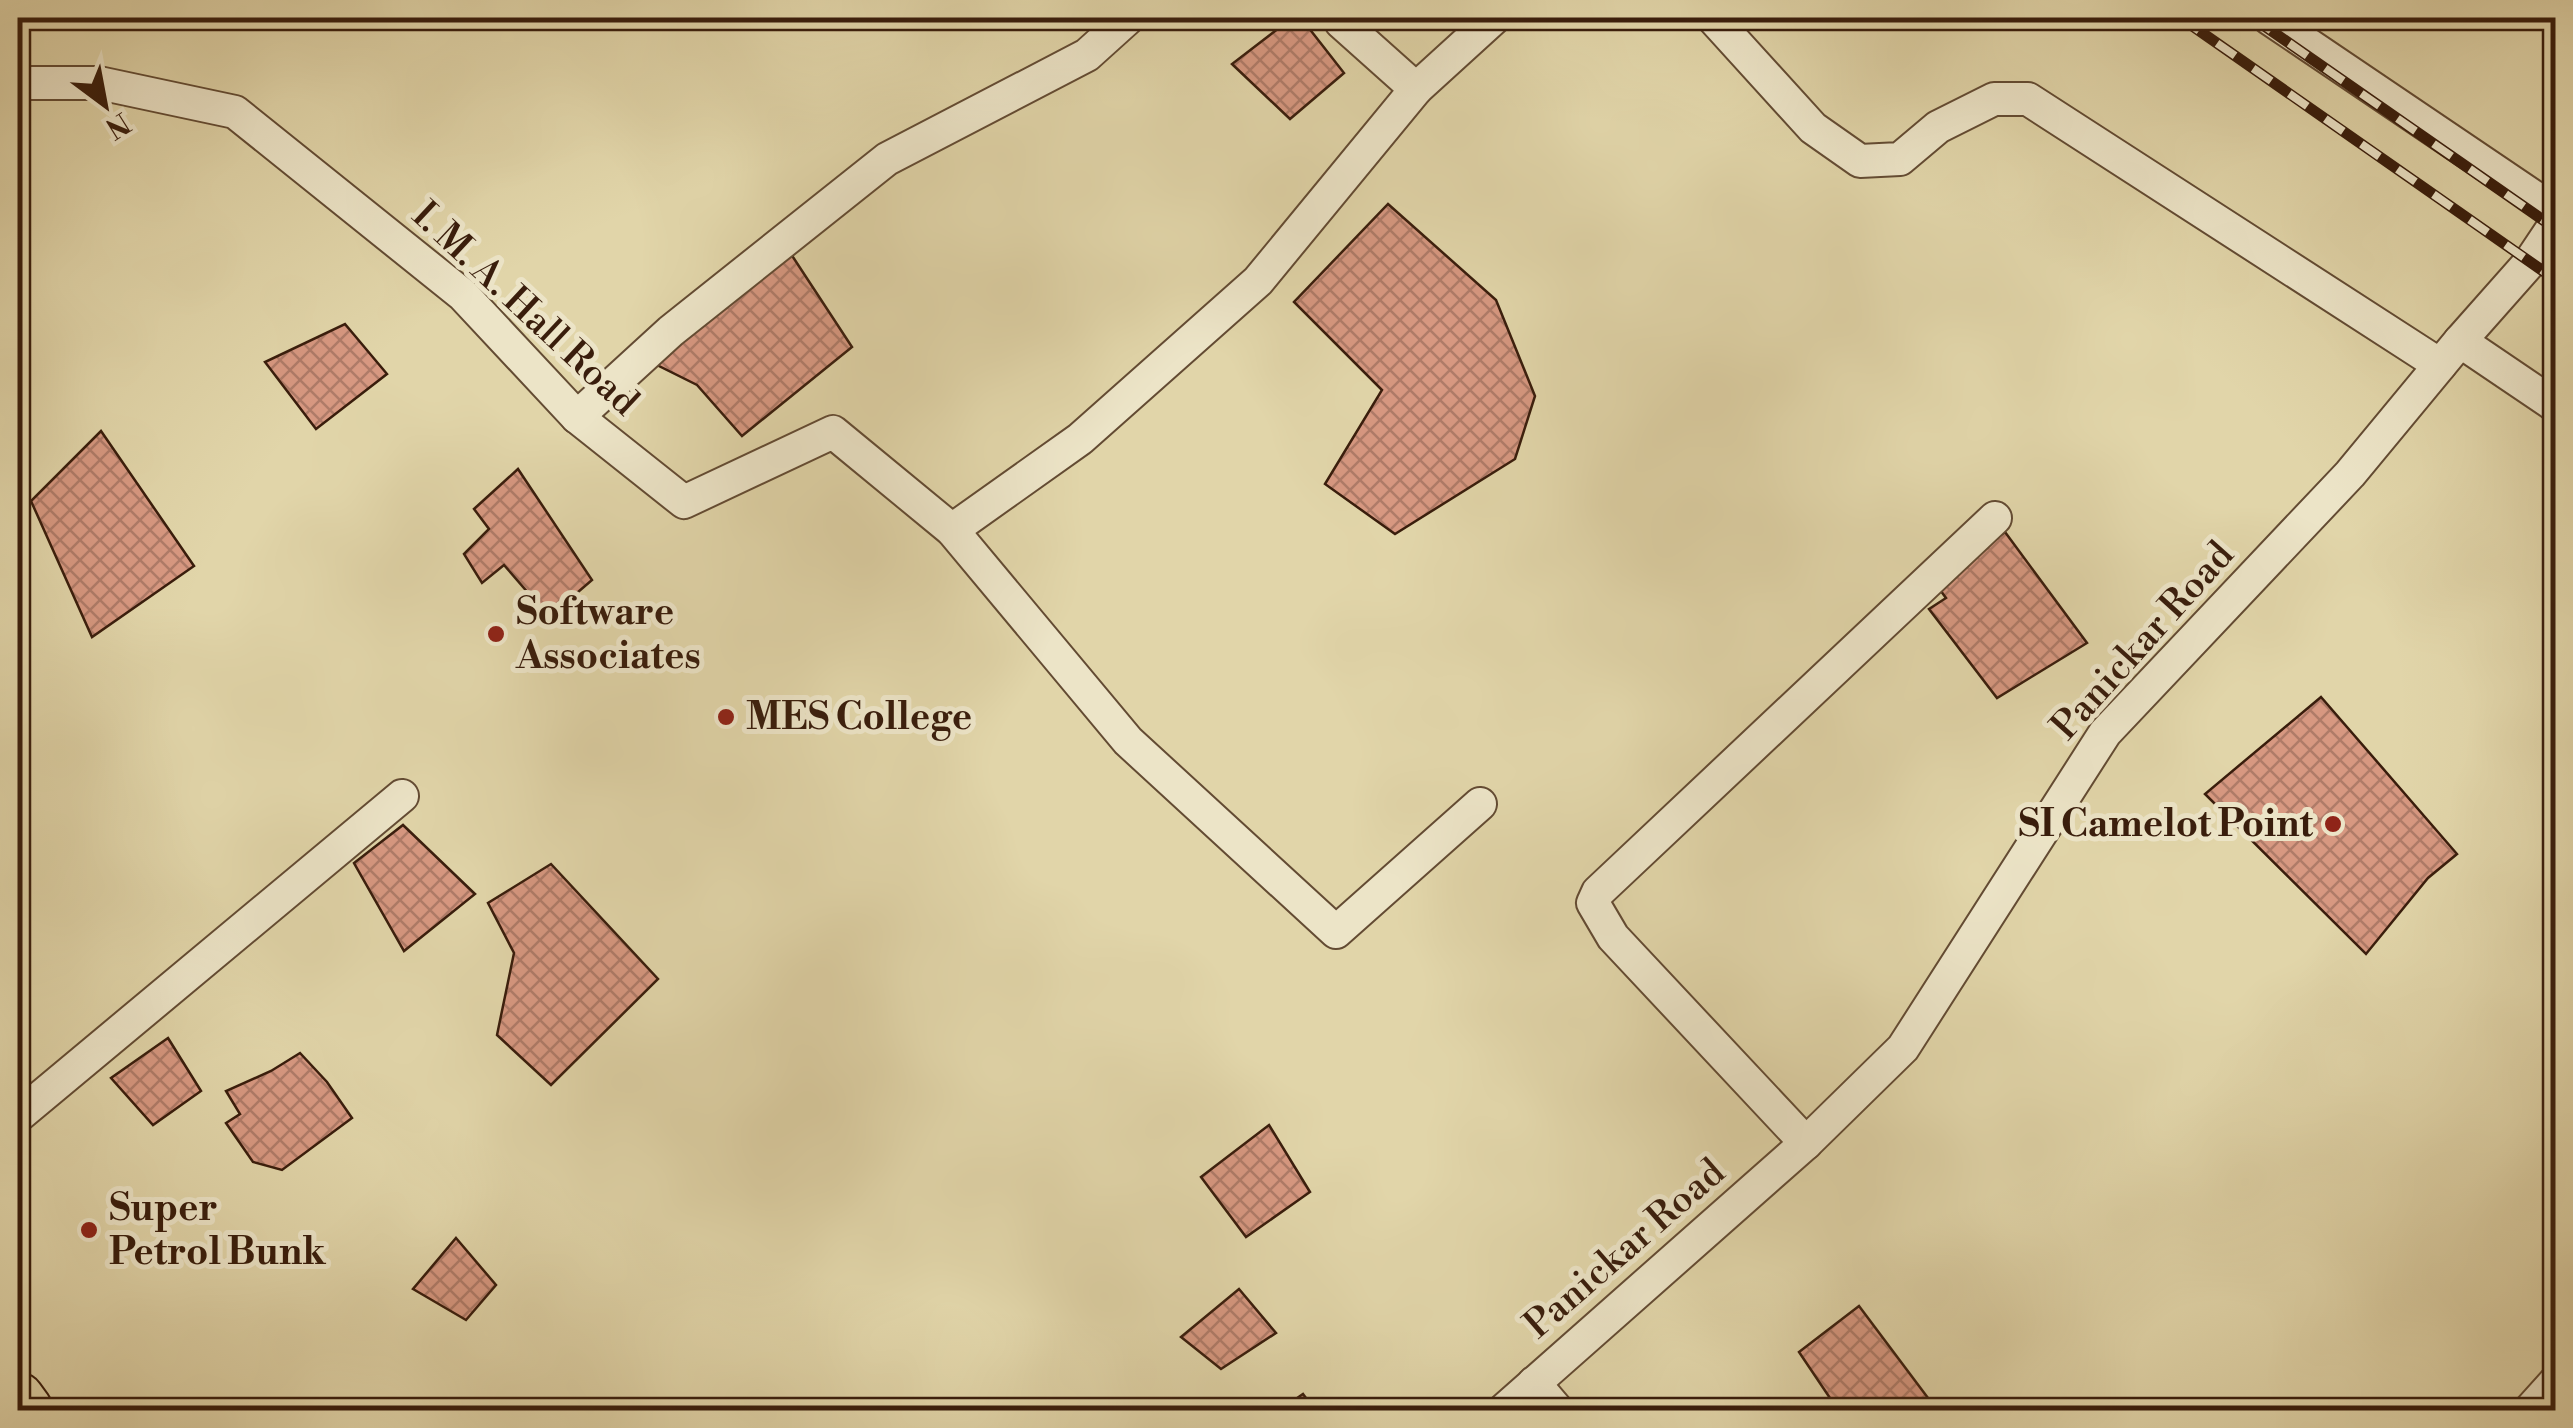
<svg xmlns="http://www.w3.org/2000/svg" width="2573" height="1428" font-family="'Libre Bodoni',serif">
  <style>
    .building { fill: url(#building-cross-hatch); stroke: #391d0c; stroke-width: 2.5 }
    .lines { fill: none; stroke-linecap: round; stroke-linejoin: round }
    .minor-casing { stroke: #634b33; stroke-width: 36 }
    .primary-casing { stroke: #391d0c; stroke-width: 56 }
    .minor { stroke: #ece4c7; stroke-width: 32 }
    .primary { stroke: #e1d5a9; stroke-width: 52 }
    .rail-casing { stroke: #391d0c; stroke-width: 11 }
    .rail { stroke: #ece4c7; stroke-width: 8; stroke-dasharray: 22; stroke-linecap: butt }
    .poi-dot { fill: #8f2418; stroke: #ece4c7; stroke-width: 4 }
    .labels { text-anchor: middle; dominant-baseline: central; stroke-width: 10; stroke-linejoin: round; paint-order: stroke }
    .street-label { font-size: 38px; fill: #391d0c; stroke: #ece4c7 }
    .poi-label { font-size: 38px; font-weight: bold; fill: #391d0c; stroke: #ece4c7; text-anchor: start }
  </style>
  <defs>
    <pattern id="building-cross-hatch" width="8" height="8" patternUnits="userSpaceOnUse" patternTransform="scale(2.5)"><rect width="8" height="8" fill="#d79881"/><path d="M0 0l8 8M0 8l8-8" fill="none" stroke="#af7b68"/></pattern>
  </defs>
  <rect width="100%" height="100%" fill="#e1d5a9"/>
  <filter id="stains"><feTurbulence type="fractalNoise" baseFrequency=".002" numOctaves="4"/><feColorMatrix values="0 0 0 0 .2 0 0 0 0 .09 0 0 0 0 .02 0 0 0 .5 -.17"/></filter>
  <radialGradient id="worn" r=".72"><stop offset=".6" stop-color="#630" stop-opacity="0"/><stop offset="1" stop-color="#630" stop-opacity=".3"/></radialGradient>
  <g class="building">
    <polygon points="1292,18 1301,18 1344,73 1290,119 1232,64"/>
    <polygon points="1388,204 1496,300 1535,396 1515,459 1395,534 1325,484 1382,390 1294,302"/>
    <polygon points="791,254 852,347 742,436 697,385 655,364"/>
    <polygon points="345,324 387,374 316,429 265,362"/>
    <polygon points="101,431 194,566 92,637 31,501"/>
    <polygon points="518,469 592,580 549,617 504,565 482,583 464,554 489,529 474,509"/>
    <polygon points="2005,532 2087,643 1997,698 1929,609 1946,598 1935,583"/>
    <polygon points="2321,697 2457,854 2428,878 2366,954 2205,794"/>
    <polygon points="403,825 475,894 404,951 354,863"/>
    <polygon points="551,864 658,979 551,1085 497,1035 514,953 488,903"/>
    <polygon points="168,1038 201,1091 153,1125 111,1078"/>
    <polygon points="300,1053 327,1082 352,1118 282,1170 253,1162 226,1123 240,1114 226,1091 271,1071"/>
    <polygon points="1269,1125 1310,1192 1246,1237 1201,1177"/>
    <polygon points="456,1238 496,1285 466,1320 413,1289"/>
    <polygon points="1239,1289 1276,1333 1221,1369 1181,1337"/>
    <polygon points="1859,1306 1937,1410 1838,1410 1799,1352"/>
    <polygon points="1303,1394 1315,1410 1280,1410"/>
  </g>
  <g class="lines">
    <defs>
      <g id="minor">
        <polyline points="1713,18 1813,128 1860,161 1900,159 1938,127 1994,99 2028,99 2440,365"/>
        <polyline points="2269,18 2556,212"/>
        <polyline points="18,83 99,83 235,112 463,295 577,417 684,502 833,432 952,530 1128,741 1336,932 1480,804"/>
        <polyline points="1416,89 1494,18"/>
        <polyline points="2460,341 2556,406"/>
        <polyline points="577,417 671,331 887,159 1087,55 1128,18"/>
        <polyline points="952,530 1080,439 1258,281 1416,89 1341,22 1339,18"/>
        <polyline points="18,1116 402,796"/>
        <polyline points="1806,1143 1613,937 1593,903 1598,892 1995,518"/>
        <polyline points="1534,1383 1557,1410"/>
        <polyline points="1504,1410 1806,1143 1903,1048 2105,733 2350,474 2460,341 2530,262 2556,223"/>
        <polyline points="2530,1410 2556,1381"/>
      </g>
      <polyline id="primary" points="18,1399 26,1410"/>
    </defs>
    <use href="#minor" class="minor-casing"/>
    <use href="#primary" class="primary-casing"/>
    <use href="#minor" class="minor"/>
    <use href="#primary" class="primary"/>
    <defs>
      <g id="rail">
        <polyline points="2181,18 2556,280"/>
        <polyline points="2253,18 2556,229"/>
      </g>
    </defs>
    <use href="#rail" class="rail-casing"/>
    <use href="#rail" class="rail"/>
  </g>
  <g class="poi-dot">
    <circle cx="496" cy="634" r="10"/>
    <circle cx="726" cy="717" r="10"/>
    <circle cx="2333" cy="824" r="10"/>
    <circle cx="89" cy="1230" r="10"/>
  </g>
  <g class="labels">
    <g class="street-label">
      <text transform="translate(525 309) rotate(43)">I. M. A. Hall Road</text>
      <text transform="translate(2143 641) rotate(-48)">Panickar Road</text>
      <text transform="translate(1625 1249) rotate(-41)">Panickar Road</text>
    </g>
    <g class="poi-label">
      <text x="516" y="612">Software<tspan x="516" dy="44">Associates</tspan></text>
      <text x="746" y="717">MES College</text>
      <text x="2313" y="824" text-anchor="end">SI Camelot Point</text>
      <text x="109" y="1208">Super<tspan x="109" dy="44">Petrol Bunk</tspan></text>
    </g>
  </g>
  <rect width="2573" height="1428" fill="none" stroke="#e1d5a9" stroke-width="60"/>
  <rect x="20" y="20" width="2533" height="1388" fill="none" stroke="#391d0c" stroke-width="5"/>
  <rect x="30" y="30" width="2513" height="1368" fill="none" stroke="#391d0c" stroke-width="2.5"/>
  <g transform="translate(105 105) rotate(148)" stroke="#ece4c7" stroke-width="8" paint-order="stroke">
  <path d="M0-8L18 38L0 25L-18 38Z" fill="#391d0c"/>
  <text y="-15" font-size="28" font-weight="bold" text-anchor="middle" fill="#391d0c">N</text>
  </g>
  <rect width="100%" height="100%" filter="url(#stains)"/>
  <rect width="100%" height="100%" fill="url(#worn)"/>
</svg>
